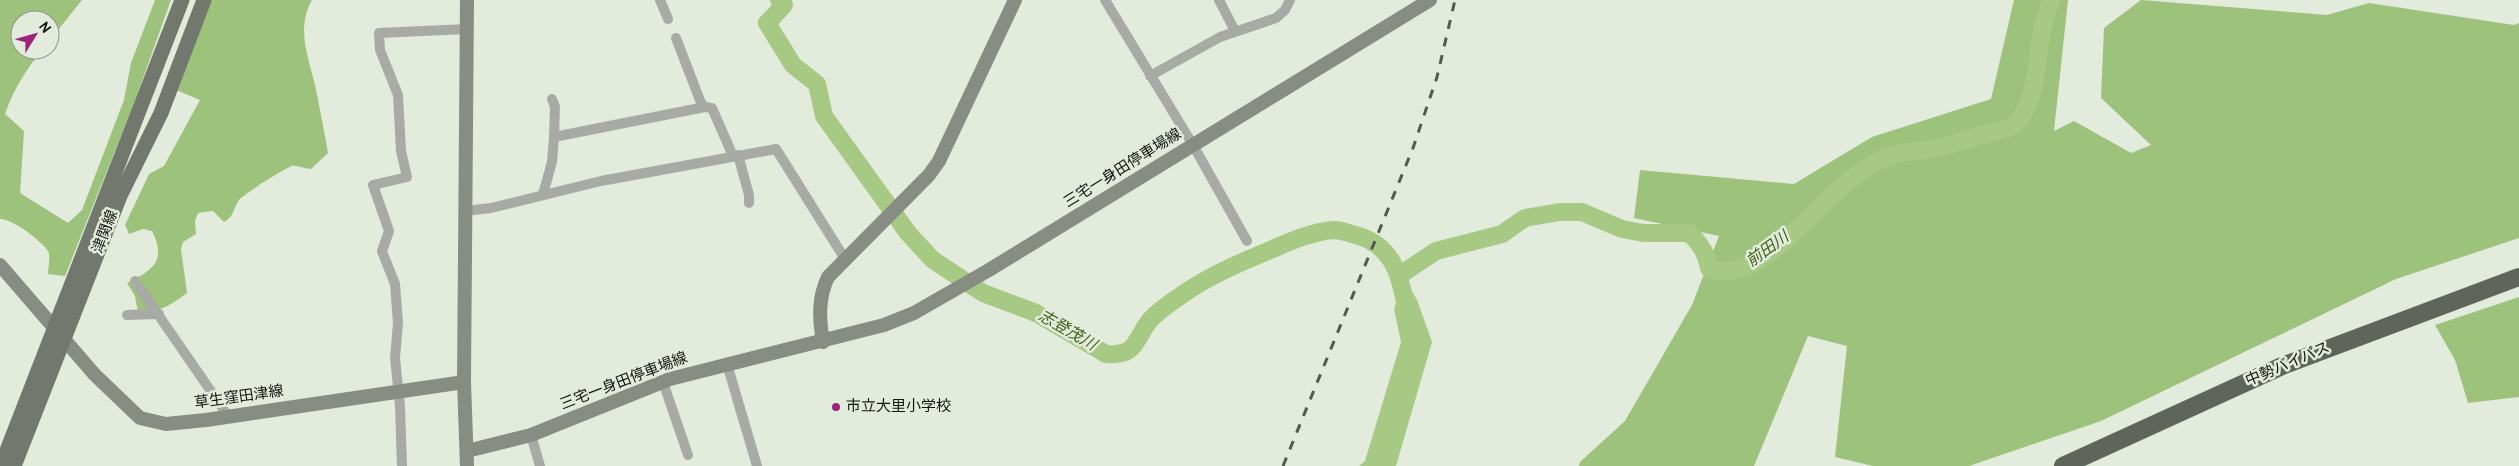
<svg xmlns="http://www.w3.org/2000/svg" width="2519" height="466" font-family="Overpass,'Noto Sans JP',sans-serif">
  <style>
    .forest { fill: #9dc27c }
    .water { fill: #a6ca84 }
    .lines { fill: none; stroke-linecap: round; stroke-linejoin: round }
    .river { stroke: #a6ca84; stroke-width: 18 }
    .street { stroke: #a8aba5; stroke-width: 10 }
    .secondary { stroke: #888d84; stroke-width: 14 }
    .primary { stroke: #72786d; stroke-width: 15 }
    .highway { stroke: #5f655a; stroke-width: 18 }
    .rail { stroke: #555951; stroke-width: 3; stroke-dasharray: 9 9; stroke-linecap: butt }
    .poi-dot { fill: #9b237c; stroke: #e3ebdd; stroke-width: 2 }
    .labels { text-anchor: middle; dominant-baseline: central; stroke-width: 5; stroke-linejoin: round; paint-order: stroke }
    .street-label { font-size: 15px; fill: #12140f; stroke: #e3ebdd }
    .poi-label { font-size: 15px; fill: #12140f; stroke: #e3ebdd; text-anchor: start }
    .water-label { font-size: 16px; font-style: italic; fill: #3f6017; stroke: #e3ebdd }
  </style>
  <rect width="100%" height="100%" fill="#e3ebdd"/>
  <g class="forest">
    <path d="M0 0H82L50 40V20H20V50H42C26 70 13 90 5 114L24 131 20 193 68 223 82 210 124 100 131 63 155 0H171L134 103 65 276 48 274C48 267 51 257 48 251 42 241 11 218 0 219Z"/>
    <path d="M211 0H312C296 28 308 56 315 85 320 108 324 131 328 153L311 169C304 169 298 165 292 166 287 167 242 195 239 200 233 209 234 217 224 222L213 211 198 213 195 221 196 234 183 242 181 249 187 293C172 304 158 314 138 312L135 296 127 283C153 270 167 261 152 231L143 229 129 234 125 225 149 174 164 166 200 100 176 90Z"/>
    <polygon points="2014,0 2068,0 2054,131 2074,121 2131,153 2151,145 2101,98 2104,28 2141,0 2327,15 2369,3 2514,25 2519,23 2519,238 2396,279 2101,421 1969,466 1873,466 1835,457 1847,346 1808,336 1754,466 1579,466 1580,462 1625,421 1692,305 1719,236 1634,218 1640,170 1794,184 1872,137 1991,99"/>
    <polygon points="2519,297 2519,397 2468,403 2455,360 2435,325"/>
  </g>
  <polygon class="water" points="1404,278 1417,300 1432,342 1396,466 1359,466 1365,461 1401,342 1394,309"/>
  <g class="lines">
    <g class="river">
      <path d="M779 0 784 5 767 23 793 65 817 84 824 116 908 233 933 260 983 293 1036 313 1106 354C1138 356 1134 340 1150 320 1159 310 1172 302 1183 294 1209 276 1239 263 1268 251 1289 242 1311 232 1333 230 1339 230 1346 232 1352 234 1391 243 1400 272 1406 308"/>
      <path d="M1400 275 1436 251 1502 234 1525 218 1560 212H1582L1622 229 1643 233H1689C1700 243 1707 253 1709 268 1753 288 1809 215 1839 189 1855 175 1879 157 1900 153 1910 151 1921 152 1931 149 1958 143 1984 134 2011 127 2038 107 2036 60 2042 30 2044 20 2048 10 2051 0"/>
    </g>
    <g class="street">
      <polyline points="660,0 668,19"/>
      <polyline points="1105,0 1193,145 1247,241"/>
      <polyline points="1219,0 1235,31"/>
      <polyline points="676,38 701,103 705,107 712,108 733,156"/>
      <polyline points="1150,76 1220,37 1276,18 1285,10 1290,0"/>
      <polyline points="552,99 555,107 554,137"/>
      <polyline points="738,155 749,195 749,203"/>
      <polyline points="543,194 552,162 554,137 705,107"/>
      <polyline points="465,211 491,208 601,181 776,149 845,259"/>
      <polyline points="135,281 228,416"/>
      <polyline points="127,315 159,314"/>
      <polyline points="727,364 757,466"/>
      <polyline points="663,382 688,455"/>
      <polyline points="531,435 540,466"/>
      <polyline points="402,466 400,406 395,358 398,323 395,284 382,251 389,231 373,185 407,177 401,151 398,95 380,50 379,33 467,29"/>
    </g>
    <g class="secondary">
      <polyline points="0,265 95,375 140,418 166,424 206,420 464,382"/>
      <path d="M823 342C819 319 818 298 828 277L929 175 939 161 1015 0"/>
      <polyline points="467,451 531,435 670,379 884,325 914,313 989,270 1430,0"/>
      <polyline points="467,466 464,382 467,0"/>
    </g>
    <g class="primary">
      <polyline points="1,466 182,0"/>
      <polyline points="14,466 120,196 161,113 204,0"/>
    </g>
    <polyline class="highway" points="2063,466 2282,366 2519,277"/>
    <polyline class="rail" points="1283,466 1413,148 1437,77 1455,0"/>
  </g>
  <circle class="poi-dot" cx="836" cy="407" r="5"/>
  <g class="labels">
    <g class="street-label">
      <text transform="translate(1123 169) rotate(-32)">三宅一身田停車場線</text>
      <text transform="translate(106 232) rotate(-69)">津関線</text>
      <text transform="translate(2288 365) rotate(-23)">中勢バイパス</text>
      <text transform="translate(624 382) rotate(-21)">三宅一身田停車場線</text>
      <text transform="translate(239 398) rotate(-8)">草生窪田津線</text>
    </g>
    <g class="poi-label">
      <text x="846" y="407">市立大里小学校</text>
    </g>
    <g class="water-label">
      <text transform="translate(1768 250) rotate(-36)">前田川</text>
      <text transform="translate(1067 331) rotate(30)">志登茂川</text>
    </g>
  </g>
  <g transform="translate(35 35) rotate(53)"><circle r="24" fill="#e3ebdd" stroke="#8f958b"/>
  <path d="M0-4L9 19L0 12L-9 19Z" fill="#9b237c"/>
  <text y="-8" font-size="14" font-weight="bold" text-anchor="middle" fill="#12140f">N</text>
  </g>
</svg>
